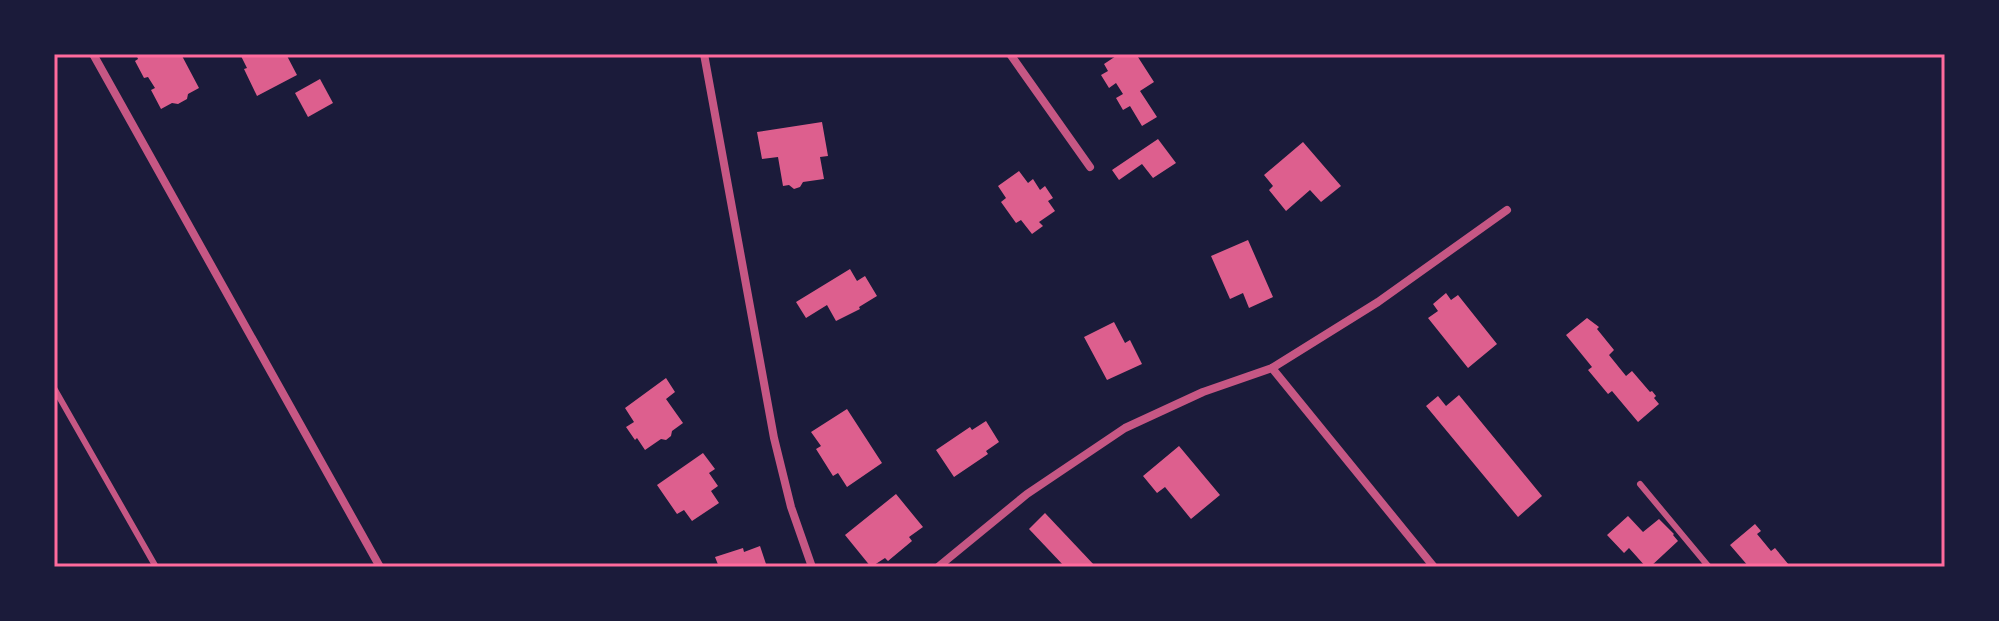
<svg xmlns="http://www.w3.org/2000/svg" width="1999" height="621" font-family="'IBM Plex Sans',sans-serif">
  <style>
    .building { fill: #dd5f8e }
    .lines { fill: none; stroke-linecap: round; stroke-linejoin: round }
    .service { stroke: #c65784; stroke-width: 6 }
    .minor { stroke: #c65784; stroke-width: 8 }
    .neatline { fill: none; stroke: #ff6b9d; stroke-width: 3 }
  </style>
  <rect width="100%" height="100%" fill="#1b1b3a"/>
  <g class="building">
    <polygon points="136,54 181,54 199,88 188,94 187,99 178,104 172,103 161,109 151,90 155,88 148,77 144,78 135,61 138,59"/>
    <polygon points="240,54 286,54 297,75 257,96 244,69 247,68"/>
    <polygon points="1119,54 1136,54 1154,82 1140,91 1157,117 1142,126 1130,106 1123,110 1116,98 1123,94 1116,83 1109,88 1101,75 1108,71 1104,64"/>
    <polygon points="320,79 333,103 308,117 295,93"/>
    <polygon points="822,122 828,156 820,157 824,179 803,182 800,187 794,189 789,185 783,186 778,157 762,159 757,132"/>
    <polygon points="1158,139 1176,163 1153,178 1142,164 1119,180 1112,170"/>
    <polygon points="1303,142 1341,186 1321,202 1310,190 1286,211 1269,190 1273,186 1264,175"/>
    <polygon points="1019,171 1028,183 1033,179 1040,190 1045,186 1053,198 1048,201 1055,211 1039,222 1043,226 1032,234 1021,220 1016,223 1001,202 1006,198 998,186"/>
    <polygon points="1248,240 1273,297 1249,308 1243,293 1230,299 1211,256"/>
    <polygon points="850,269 857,281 865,276 877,296 859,307 860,309 836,321 827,305 806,318 796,302"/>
    <polygon points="1446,293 1451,300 1458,295 1497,344 1468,368 1428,318 1438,311 1433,304"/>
    <polygon points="1587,318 1599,327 1597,329 1614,350 1609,355 1626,376 1632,371 1650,392 1652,391 1656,396 1654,398 1659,404 1638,422 1612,391 1608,394 1588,370 1592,367 1566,335"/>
    <polygon points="1114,322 1125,343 1130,340 1142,364 1107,380 1084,337"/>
    <polygon points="666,378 675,392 666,399 683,423 672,431 671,436 666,440 661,439 645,450 637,438 635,440 626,427 634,422 625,408"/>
    <polygon points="1459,395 1542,496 1518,517 1426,406 1438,396 1446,406"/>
    <polygon points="847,409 882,463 847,487 838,473 833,476 816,449 821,446 811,432"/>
    <polygon points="986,421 999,442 986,451 988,454 954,477 936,450 970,427 972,430"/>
    <polygon points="1179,446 1220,495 1191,519 1165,487 1157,493 1143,476"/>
    <polygon points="703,453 715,469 709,473 718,486 711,491 719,503 692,521 684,510 677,514 657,485"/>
    <polygon points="896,494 923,527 909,537 912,541 888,561 885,558 871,567 845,535"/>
    <polygon points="1045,513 1096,567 1065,567 1029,529"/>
    <polygon points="1628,516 1643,532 1659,519 1674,534 1673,535 1678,541 1650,567 1646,567 1629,548 1624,553 1607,535"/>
    <polygon points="1755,524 1761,531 1757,534 1771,551 1775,548 1789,565 1786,567 1749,567 1730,545"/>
    <polygon points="760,546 767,567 719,567 715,557 743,548 744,552"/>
  </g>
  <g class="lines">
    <g class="service">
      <polyline points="54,388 156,567"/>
      <polyline points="1640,484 1709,567"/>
    </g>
    <g class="minor">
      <polyline points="93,54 380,567"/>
      <polyline points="704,54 774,438 791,507 812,567"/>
      <polyline points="1010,54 1090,167"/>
      <polyline points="1272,368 1434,567"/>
      <polyline points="938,567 1027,494 1125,428 1203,392 1272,368 1378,302 1507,210"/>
    </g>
  </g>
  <rect width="1999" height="621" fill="none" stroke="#1b1b3a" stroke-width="112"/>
  <rect x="56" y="56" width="1887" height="509" class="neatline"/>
</svg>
